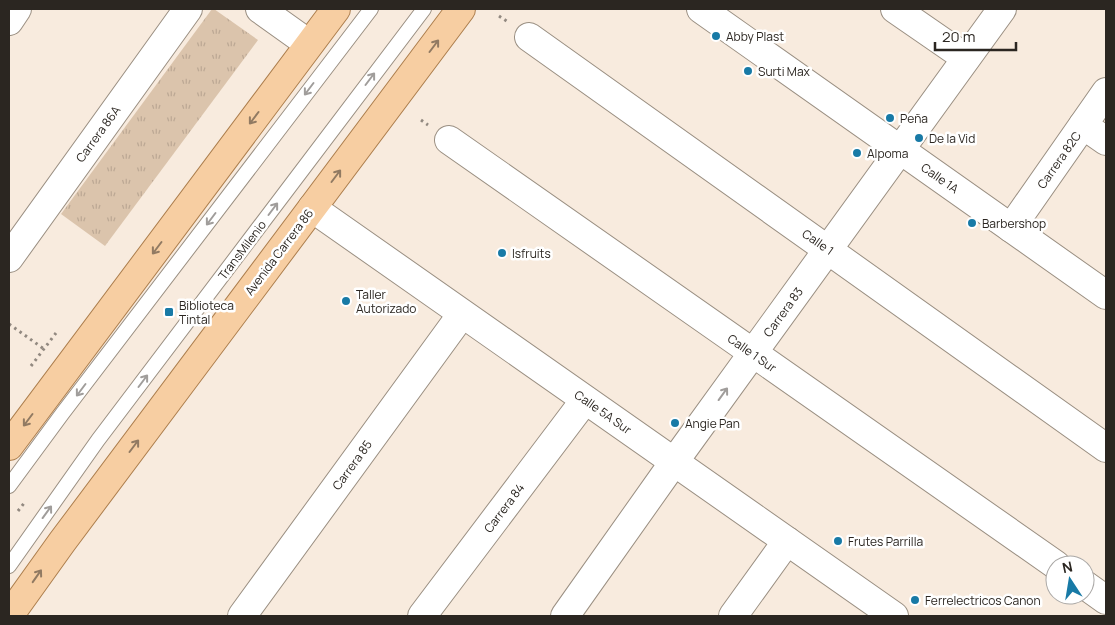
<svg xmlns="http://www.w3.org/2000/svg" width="1115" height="625" font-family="Manrope,sans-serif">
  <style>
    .grass { fill: url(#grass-tufts) }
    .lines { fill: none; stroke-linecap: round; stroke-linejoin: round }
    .lane-casing { stroke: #9a8f82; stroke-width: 16 }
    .street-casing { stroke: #9a8f82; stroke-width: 30 }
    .primary-casing { stroke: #ac7e4d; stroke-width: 30 }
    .path { stroke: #928980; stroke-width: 3; stroke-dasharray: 2.5 4; stroke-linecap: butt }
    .lane { stroke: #fff; stroke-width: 14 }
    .street { stroke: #fff; stroke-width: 28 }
    .primary { stroke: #f7cea2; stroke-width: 28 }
    .oneway { stroke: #917a62 }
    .oneway2 { stroke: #a09d9b }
    .poi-dot { fill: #187aa6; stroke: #fff; stroke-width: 2 }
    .labels { text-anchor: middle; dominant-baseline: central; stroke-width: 5; stroke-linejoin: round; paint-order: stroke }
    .poi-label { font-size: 12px; fill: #2b2621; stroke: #fff; text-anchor: start }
    .street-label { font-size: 12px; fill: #2b2621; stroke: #fff }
  </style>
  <defs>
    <pattern id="grass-tufts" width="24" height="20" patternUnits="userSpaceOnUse" patternTransform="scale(1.25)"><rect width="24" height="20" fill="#dbc4ac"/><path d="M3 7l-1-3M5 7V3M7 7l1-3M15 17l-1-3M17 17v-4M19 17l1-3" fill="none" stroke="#bca894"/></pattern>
  </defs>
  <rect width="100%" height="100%" fill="#f8ebde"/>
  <polygon class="grass" points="212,9 214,9 258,40 105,246 61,214"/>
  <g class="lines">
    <defs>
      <g id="lane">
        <polyline points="9,486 62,414 371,9"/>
        <polyline points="9,566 98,440 424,9"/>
      </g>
      <g id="street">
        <polyline points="260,9 309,44"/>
        <polyline points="701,9 1106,295"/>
        <polyline points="895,9 966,58"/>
        <polyline points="9,21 17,9"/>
        <polyline points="529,37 1106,448"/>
        <polyline points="1083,125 1106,141"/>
        <polyline points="449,140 1056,565"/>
        <polyline points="312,208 894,616"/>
        <polyline points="1011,228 1106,92"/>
        <polyline points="9,258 188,9"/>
        <polyline points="1085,585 1106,600"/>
        <polyline points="242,616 462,314"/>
        <polyline points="422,616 585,400"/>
        <polyline points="565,616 674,462 1002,9"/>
        <polyline points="733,616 787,541"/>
      </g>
      <g id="primary">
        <polyline points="9,446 336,9"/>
        <polyline points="9,616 62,542 461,9"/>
      </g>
    </defs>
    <use href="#lane" class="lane-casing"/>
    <use href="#street" class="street-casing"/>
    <use href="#primary" class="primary-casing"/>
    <g class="path">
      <polyline points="499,16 508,22"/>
      <polyline points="421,120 428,125"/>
      <polyline points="9,324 44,349"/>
      <polyline points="31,366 56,333"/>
      <polyline points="18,511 25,502"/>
    </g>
    <use href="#lane" class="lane"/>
    <use href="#street" class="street"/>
    <use href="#primary" class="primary"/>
  </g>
  <defs><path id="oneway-shaft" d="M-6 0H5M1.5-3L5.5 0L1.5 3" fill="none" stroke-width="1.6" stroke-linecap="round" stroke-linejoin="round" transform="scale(1.25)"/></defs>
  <g class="oneway">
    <use href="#oneway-shaft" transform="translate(434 46) rotate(-53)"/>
    <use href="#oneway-shaft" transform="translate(254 118) rotate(127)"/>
    <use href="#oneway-shaft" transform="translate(336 176) rotate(-53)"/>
    <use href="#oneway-shaft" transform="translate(157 248) rotate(127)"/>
    <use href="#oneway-shaft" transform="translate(28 420) rotate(127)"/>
    <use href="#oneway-shaft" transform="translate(134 446) rotate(-53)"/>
    <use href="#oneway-shaft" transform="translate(37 576) rotate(-55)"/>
  </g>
  <g class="oneway2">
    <use href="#oneway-shaft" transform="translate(370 79) rotate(-53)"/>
    <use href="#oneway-shaft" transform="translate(309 89) rotate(127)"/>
    <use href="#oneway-shaft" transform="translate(273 209) rotate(-53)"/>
    <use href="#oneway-shaft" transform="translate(211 219) rotate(127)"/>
    <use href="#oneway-shaft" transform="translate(143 381) rotate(-53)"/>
    <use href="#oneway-shaft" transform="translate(81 390) rotate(127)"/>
    <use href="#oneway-shaft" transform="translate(723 394) rotate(-54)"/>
    <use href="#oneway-shaft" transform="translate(47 512) rotate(-54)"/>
  </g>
  <g class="poi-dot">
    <circle cx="716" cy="36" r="5"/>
    <circle cx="748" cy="71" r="5"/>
    <circle cx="890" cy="118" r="5"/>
    <circle cx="919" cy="138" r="5"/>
    <circle cx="857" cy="153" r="5"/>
    <circle cx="972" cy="223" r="5"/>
    <circle cx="502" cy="253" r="5"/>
    <circle cx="346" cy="301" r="5"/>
    <rect x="164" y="307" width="10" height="10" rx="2.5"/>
    <circle cx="675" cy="423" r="5"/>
    <circle cx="838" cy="541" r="5"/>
    <circle cx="915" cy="600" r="5"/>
  </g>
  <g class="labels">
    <g class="poi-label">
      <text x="726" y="36">Abby Plast</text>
      <text x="758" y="71">Surti Max</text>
      <text x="900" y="118">Peña</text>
      <text x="929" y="138">De la Vid</text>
      <text x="867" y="153">Alpoma</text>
      <text x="982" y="223">Barbershop</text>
      <text x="512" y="253">Isfruits</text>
      <text x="356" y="294">Taller<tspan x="356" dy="14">Autorizado</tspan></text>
      <text x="179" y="305">Biblioteca<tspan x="179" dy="14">Tintal</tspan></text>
      <text x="685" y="423">Angie Pan</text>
      <text x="848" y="541">Frutes Parrilla</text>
      <text x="925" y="600">Ferrelectricos Canon</text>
    </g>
    <g class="street-label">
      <text transform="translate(98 134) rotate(-54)">Carrera 86A</text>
      <text transform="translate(1059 160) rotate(-55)">Carrera 82C</text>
      <text transform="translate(940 178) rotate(35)">Calle 1A</text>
      <text transform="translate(818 242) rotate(35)">Calle 1</text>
      <text transform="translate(242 250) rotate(-53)">TransMilenio</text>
      <text transform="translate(279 252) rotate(-53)">Avenida Carrera 86</text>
      <text transform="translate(783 312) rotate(-54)">Carrera 83</text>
      <text transform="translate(752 353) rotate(35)">Calle 1 Sur</text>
      <text transform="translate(603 412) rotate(35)">Calle 5A Sur</text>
      <text transform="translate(352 465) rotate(-54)">Carrera 85</text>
      <text transform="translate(504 508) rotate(-53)">Carrera 84</text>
    </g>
  </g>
  <rect width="1115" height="625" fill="none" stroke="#2b2621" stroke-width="20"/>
  <g transform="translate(1070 580) rotate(348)"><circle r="24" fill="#ffffff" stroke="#aaa8a6"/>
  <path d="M0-4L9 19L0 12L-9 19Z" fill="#187aa6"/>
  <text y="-8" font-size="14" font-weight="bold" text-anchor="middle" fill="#2b2621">N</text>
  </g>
  <path d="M935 42v8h81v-8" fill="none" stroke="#2b2621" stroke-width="2.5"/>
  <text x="942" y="42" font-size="15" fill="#2b2621" stroke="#ffffff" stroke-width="4" paint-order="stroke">20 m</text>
</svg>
